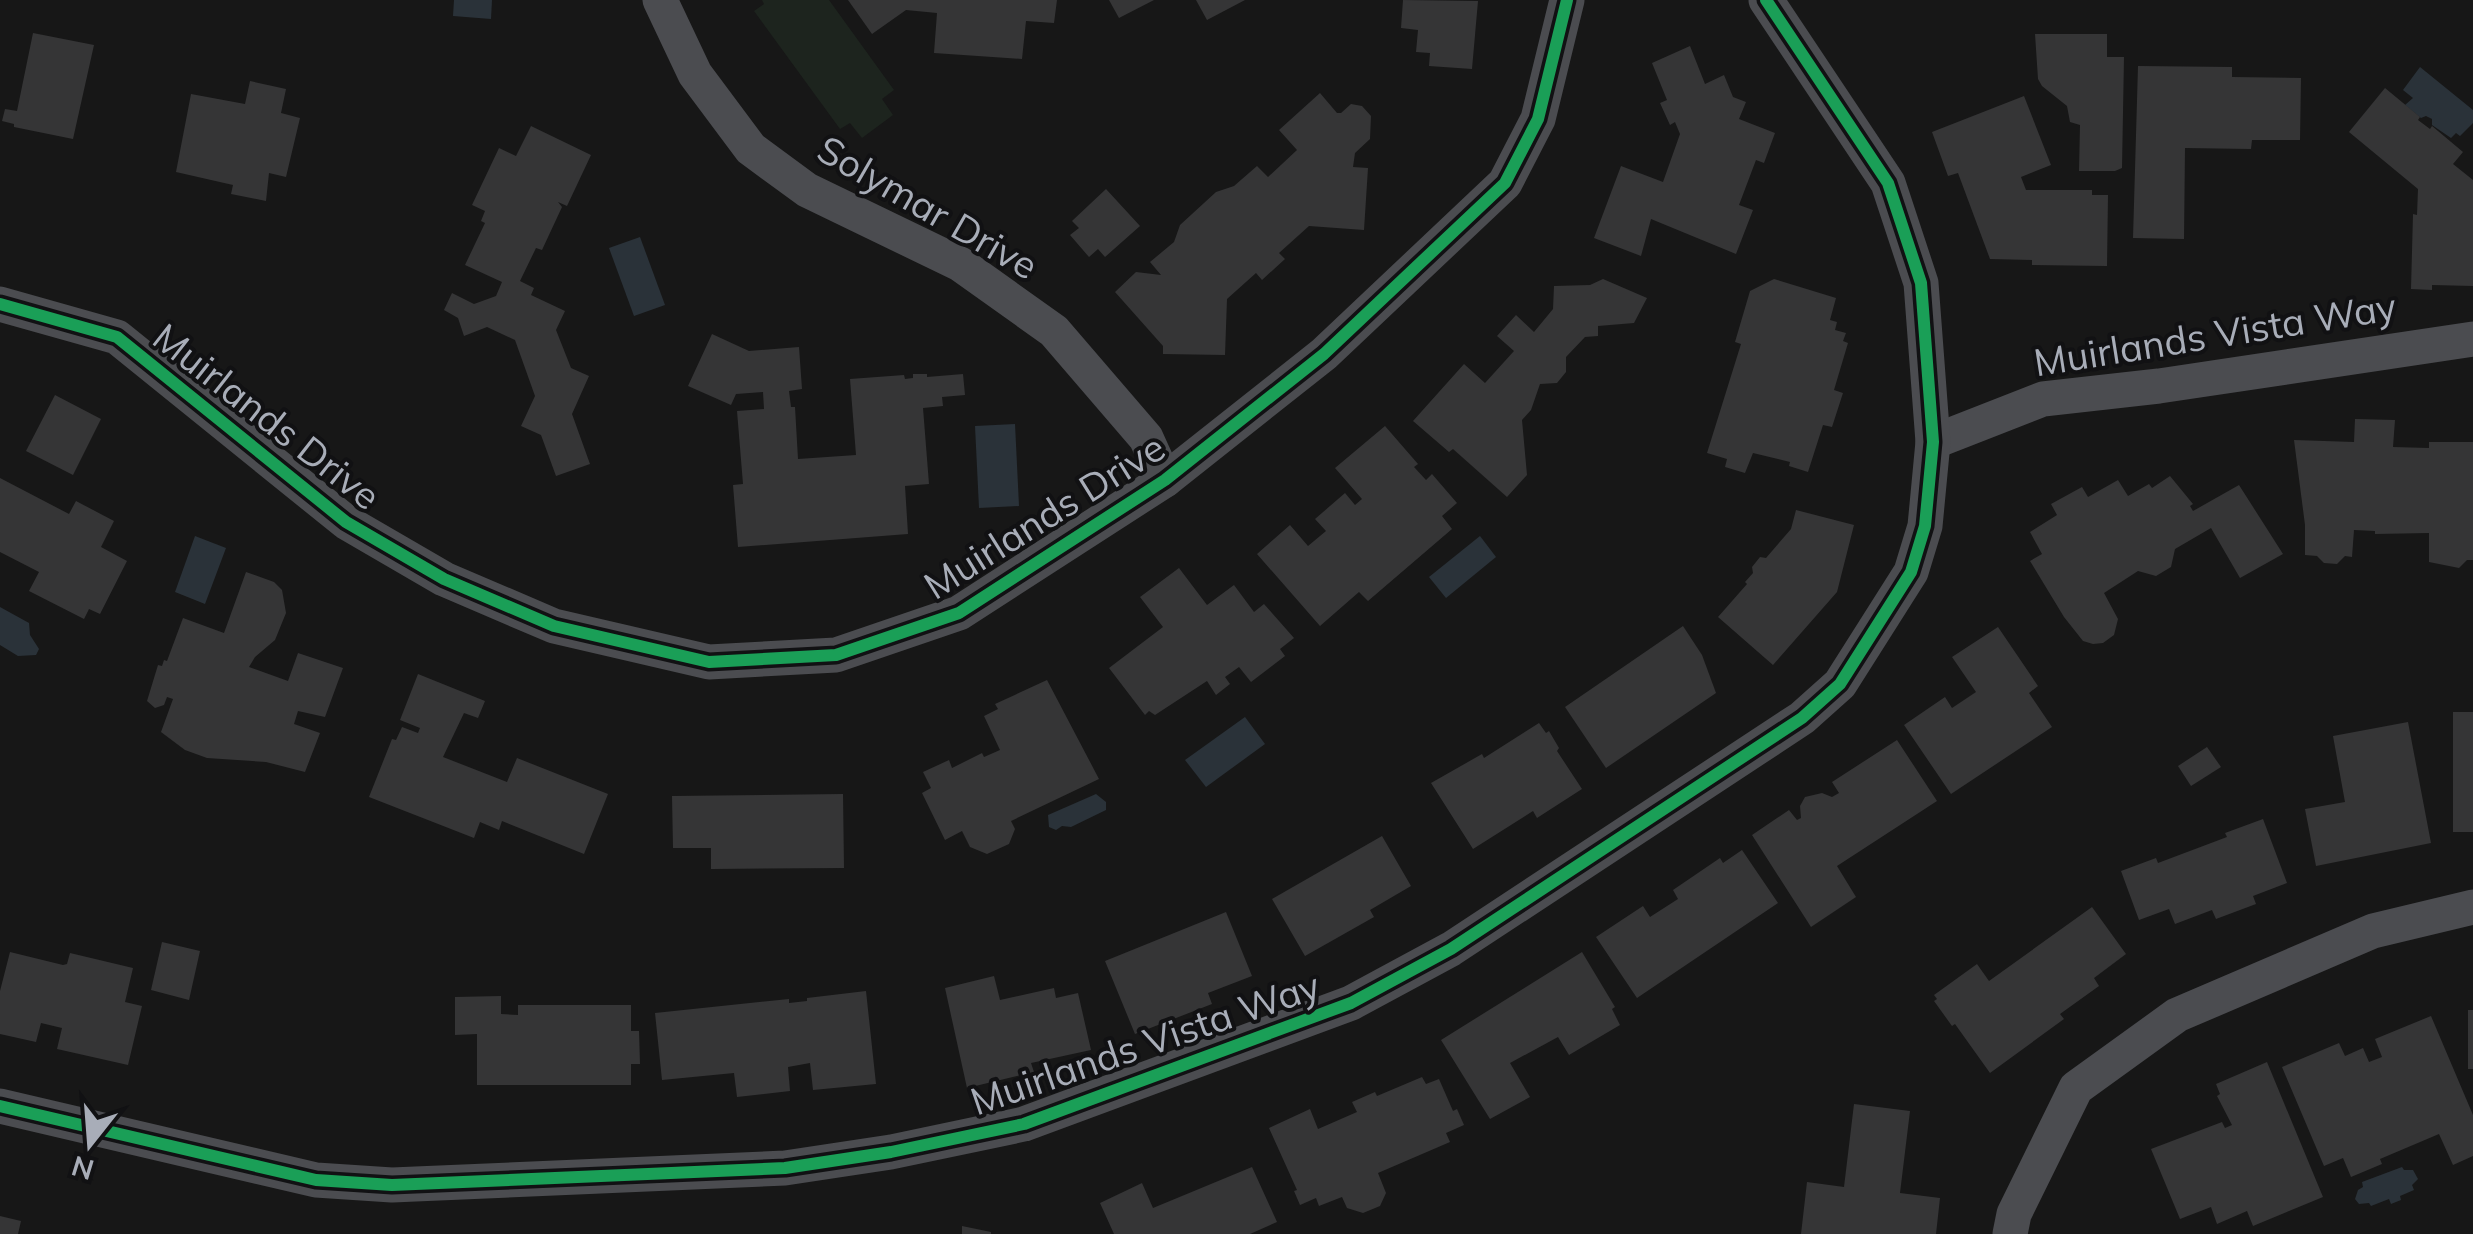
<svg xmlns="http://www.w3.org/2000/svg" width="2473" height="1234" font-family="Mulish,sans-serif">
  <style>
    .green { fill: #1d241e }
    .water { fill: #2a3239 }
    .building { fill: #353536 }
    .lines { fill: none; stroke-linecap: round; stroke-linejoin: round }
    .minor { stroke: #4b4c50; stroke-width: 35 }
    .cycleway-casing { stroke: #111113; stroke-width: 19 }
    .cycleway { stroke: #1a9f57; stroke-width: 12 }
    .labels { text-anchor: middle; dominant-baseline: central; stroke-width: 8; stroke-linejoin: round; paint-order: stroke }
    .street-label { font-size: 38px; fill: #a8adb8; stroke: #111113 }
  </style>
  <rect width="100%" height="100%" fill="#171717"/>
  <polygon class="green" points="762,0 829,0 894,90 882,99 893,115 862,138 850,123 840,129 754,11 764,4"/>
  <g class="water">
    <polygon points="454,0 492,0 491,19 453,16"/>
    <polygon points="2420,67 2473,110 2473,123 2460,136 2456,133 2451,138 2432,125 2432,119 2426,116 2421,118 2405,105 2413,98 2403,90"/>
    <polygon points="640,237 665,305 634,316 609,248"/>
    <polygon points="1015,424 1019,506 979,508 975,426"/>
    <polygon points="195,536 226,548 205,604 175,592"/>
    <polygon points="1480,536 1496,557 1446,598 1429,577"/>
    <polygon points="0,607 29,623 30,635 39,649 36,655 18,656 0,645"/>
    <polygon points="1245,717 1265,744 1206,787 1185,760"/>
    <polygon points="1096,794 1106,802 1106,810 1071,827 1062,826 1056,830 1049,827 1048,815"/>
    <polygon points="2402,1167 2404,1170 2413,1170 2418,1179 2412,1185 2414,1190 2400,1196 2401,1200 2391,1204 2389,1199 2371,1206 2369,1203 2359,1204 2355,1199 2358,1190 2363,1187 2362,1182"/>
  </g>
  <g class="building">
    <polygon points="848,0 1057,0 1054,23 1026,21 1022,59 934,53 937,13 906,10 872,34"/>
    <polygon points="1109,0 1154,0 1119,18"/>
    <polygon points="1196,0 1245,0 1207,20"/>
    <polygon points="1403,0 1478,1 1472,69 1429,66 1430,53 1416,52 1418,30 1401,28"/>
    <polygon points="33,33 94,45 73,139 14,127 14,124 2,121 5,109 17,111"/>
    <polygon points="2035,34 2107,34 2107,57 2124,57 2122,168 2115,171 2079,171 2080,125 2070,122 2067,106 2042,86 2038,79"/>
    <polygon points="1690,46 1705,84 1724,75 1733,97 1746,102 1739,119 1775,133 1764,163 1756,160 1739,205 1753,210 1736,254 1651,219 1641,256 1594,238 1621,166 1663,182 1680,134 1675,122 1670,125 1660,103 1667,100 1652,63"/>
    <polygon points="2138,66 2232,67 2232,77 2301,78 2300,140 2252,140 2251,149 2185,148 2184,239 2133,238"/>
    <polygon points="250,81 286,89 281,113 300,118 286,177 269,173 266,201 231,194 233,185 176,172 191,94 245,104"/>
    <polygon points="2385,88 2420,117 2418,120 2430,129 2432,126 2463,152 2453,164 2473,180 2473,286 2432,285 2432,290 2411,289 2413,214 2417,215 2418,189 2349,132"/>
    <polygon points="1320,93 1337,113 1341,113 1351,104 1362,106 1371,116 1370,139 1355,153 1353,167 1368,168 1364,230 1309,226 1279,253 1285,259 1262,280 1256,273 1227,299 1225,355 1163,354 1163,346 1115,292 1136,272 1161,275 1150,262 1174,242 1180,225 1216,192 1234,186 1257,166 1268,177 1297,150 1279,130"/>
    <polygon points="2024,96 2051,165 2021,177 2026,190 2092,190 2092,195 2108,195 2107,266 2032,265 2032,260 1990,259 1958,173 1948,176 1932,132"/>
    <polygon points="531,126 591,155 567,206 558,202 562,207 542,250 536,248 520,281 534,288 531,295 565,311 556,330 571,368 589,376 572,414 590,464 556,476 541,435 521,426 535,396 515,340 487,327 464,336 458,318 444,310 452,293 474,304 496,296 502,282 465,265 485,223 481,221 485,211 472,205 499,148 516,156"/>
    <polygon points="1106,189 1140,226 1105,257 1098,249 1089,257 1070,235 1079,228 1072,221"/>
    <polygon points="1603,279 1647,298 1634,323 1598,326 1598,336 1585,337 1566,357 1566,372 1557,383 1540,384 1531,410 1522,420 1527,475 1507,497 1453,449 1449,452 1413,421 1464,364 1485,383 1514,351 1497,336 1516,315 1534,332 1553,309 1554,286 1590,285"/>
    <polygon points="1774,279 1836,298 1830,320 1837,322 1835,330 1846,333 1843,341 1848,343 1834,390 1843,393 1832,427 1823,425 1808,472 1789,466 1790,462 1753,453 1745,473 1725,467 1727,459 1707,453 1741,344 1735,342 1750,291"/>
    <polygon points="712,334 749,351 799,347 802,389 789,391 791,407 795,407 798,459 856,455 850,379 904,375 905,379 913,378 913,374 927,374 927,377 963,374 965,395 942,397 943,406 923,408 929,484 905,486 908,534 738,547 733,485 743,484 737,411 764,409 763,392 736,394 731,405 688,386"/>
    <polygon points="55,395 101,419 73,475 26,451"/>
    <polygon points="2355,419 2395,420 2393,447 2429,448 2429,442 2473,442 2473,560 2467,560 2459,568 2429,562 2429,533 2375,534 2375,531 2354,530 2352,557 2345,556 2337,564 2324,563 2317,556 2305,555 2305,525 2294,440 2354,442"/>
    <polygon points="1385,426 1418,464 1414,467 1426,480 1432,474 1457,503 1442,516 1452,529 1368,601 1359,592 1320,626 1257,554 1290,525 1308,546 1326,531 1315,519 1345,493 1355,505 1362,499 1335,468"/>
    <polygon points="2170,476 2193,504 2190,506 2193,511 2239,485 2283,554 2240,578 2211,528 2175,549 2171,567 2156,576 2138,571 2104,593 2118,619 2114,635 2103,643 2093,644 2083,641 2064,617 2030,561 2042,554 2030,532 2057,515 2051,504 2082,487 2088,497 2118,480 2128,496 2149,484 2152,488"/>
    <polygon points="0,478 69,514 76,501 114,521 101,547 127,561 100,614 89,609 84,619 29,591 39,572 0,552"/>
    <polygon points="1796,510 1854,525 1837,592 1773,665 1718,617 1747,584 1745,582 1753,573 1752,567 1760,557 1766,558 1791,529"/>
    <polygon points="1179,568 1207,605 1234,585 1254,612 1264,604 1294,638 1280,649 1285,656 1251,682 1239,667 1225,677 1230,684 1216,695 1207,681 1155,715 1149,711 1145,715 1109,668 1163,627 1140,597"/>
    <polygon points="246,572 274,582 282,590 286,613 275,640 255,657 249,667 288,681 298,653 343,668 325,717 298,711 294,724 320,733 305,772 266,762 207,758 185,750 161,732 173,699 167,697 164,705 155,708 147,701 158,665 162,666 164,660 167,661 183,618 224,633"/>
    <polygon points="1683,626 1702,655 1716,693 1606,768 1565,707"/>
    <polygon points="1998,627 2038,686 2029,693 2052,727 1951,794 1904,725 1945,697 1952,708 1976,692 1952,657"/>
    <polygon points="418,674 485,701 478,718 464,713 443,757 507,782 517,758 608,794 584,854 502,821 499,830 480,822 474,838 369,797 392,739 396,740 402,727 418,733 420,728 400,720"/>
    <polygon points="1047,680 1099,779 1011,821 1015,829 1009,844 987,854 970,847 962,831 945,840 922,793 931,788 923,772 949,760 952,768 982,753 984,757 1000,750 984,716 998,709 995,704"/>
    <rect x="2453" y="712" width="20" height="120"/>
    <polygon points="2408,722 2431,843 2316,866 2305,809 2345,802 2333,736"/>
    <polygon points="1539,723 1546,733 1549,731 1559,748 1557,751 1582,789 1537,818 1533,811 1473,849 1431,783 1482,754 1484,758"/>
    <polygon points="1897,740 1937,801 1837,866 1856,897 1811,927 1752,835 1789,810 1797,820 1801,818 1800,806 1805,797 1822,793 1832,797 1839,793 1832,782"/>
    <polygon points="2207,747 2221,767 2191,786 2178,766"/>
    <polygon points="843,794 844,868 711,869 711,848 673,848 672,796"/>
    <polygon points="2263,819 2287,883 2253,896 2256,904 2216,919 2212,910 2175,924 2169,909 2139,920 2121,871 2156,858 2158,863 2227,837 2225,833"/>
    <polygon points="1382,836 1411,886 1370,910 1374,917 1305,956 1272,899"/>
    <polygon points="1742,850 1778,903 1637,998 1596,937 1643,906 1650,917 1678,899 1673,890 1720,858 1723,863"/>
    <polygon points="2092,907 2126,954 2094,978 2099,986 2060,1014 2064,1019 1990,1073 1955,1024 1952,1026 1934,1001 1937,999 1934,995 1977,964 1989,981"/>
    <polygon points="1226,912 1252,976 1208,993 1212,1004 1135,1034 1105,961"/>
    <polygon points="162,942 200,951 189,1000 151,990"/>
    <polygon points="10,952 63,965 67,964 70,953 133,968 125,1002 142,1006 128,1065 57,1049 62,1028 41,1023 36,1042 0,1034 0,991"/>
    <polygon points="1582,952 1615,1007 1612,1009 1620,1025 1569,1055 1558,1037 1510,1063 1530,1097 1490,1119 1441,1040"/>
    <polygon points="994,976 1000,1000 1054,988 1056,998 1078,993 1091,1050 1031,1063 1034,1072 967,1088 945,988"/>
    <polygon points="866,991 876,1084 813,1090 810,1063 788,1067 790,1091 737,1097 734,1073 662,1080 655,1013 789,999 789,1003 807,1001 807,998"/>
    <polygon points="501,996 501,1014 518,1015 518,1005 631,1005 631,1031 639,1031 640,1064 631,1064 631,1085 477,1085 477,1034 455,1035 455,997"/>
    <rect x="2468" y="1010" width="5" height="59"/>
    <polygon points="2431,1016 2473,1115 2473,1156 2453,1165 2439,1134 2380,1159 2382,1164 2351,1177 2343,1158 2324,1166 2282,1067 2339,1043 2345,1056 2363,1048 2369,1062 2382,1057 2375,1039"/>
    <polygon points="2267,1062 2323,1197 2253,1226 2247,1211 2217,1224 2211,1207 2180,1219 2151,1149 2222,1122 2225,1128 2232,1125 2217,1096 2220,1094 2216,1084"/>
    <polygon points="1422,1077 1426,1084 1439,1079 1453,1111 1457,1109 1464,1125 1446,1133 1450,1142 1378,1173 1386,1193 1380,1206 1363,1213 1347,1208 1342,1197 1319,1206 1316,1198 1300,1205 1294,1191 1297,1190 1269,1128 1310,1109 1318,1129 1357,1112 1352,1102 1375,1092 1377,1096"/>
    <polygon points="1854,1104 1910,1111 1900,1193 1940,1198 1936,1234 1801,1234 1807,1182 1844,1187"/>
    <polygon points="1252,1167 1277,1222 1250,1234 1114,1234 1100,1203 1142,1183 1153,1208"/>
    <polygon points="0,1216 21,1221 18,1234 0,1234"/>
    <polygon points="962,1226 991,1232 991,1234 962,1234"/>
  </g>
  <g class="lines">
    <g class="minor">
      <polyline points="660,0 695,74 751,149 807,190 960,264 1054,331 1146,438 1165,480"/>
      <polyline points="0,304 117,337 346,522 444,579 554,626 709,662 836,655 959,613 1165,480 1324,354 1505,183 1538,119 1567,0"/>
      <polyline points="1933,442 2043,399 2159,386 2473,339"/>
      <polyline points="0,1106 316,1180 392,1185 785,1168 891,1152 1024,1124 1351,1003 1451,949 1802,718 1840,684 1911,572 1925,526 1933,442 1921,283 1888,183 1766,0"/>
      <polyline points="2010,1234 2014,1214 2076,1088 2177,1015 2373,931 2473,907"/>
    </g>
    <defs>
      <g id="cycleway">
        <polyline points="0,304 117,337 346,522 444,579 554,626 709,662 836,655 959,613 1165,480 1324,354 1505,183 1538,119 1567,0"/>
        <polyline points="0,1106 316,1180 392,1185 785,1168 891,1152 1024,1124 1351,1003 1451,949 1802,718 1840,684 1911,572 1925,526 1933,442 1921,283 1888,183 1766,0"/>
      </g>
    </defs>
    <use href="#cycleway" class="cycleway-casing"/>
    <use href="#cycleway" class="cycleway"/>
  </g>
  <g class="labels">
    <g class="street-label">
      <text transform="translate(928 207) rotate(30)">Solymar Drive</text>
      <text transform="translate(2215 334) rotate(-9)">Muirlands Vista Way</text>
      <text transform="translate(267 416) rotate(38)">Muirlands Drive</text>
      <text transform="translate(1044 516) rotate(-32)">Muirlands Drive</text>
      <text transform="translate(1145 1043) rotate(-19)">Muirlands Vista Way</text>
    </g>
  </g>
  <g transform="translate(90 1144) rotate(197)" stroke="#111113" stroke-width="8" paint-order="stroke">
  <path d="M0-8L18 38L0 25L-18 38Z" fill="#a8adb8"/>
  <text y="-15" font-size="28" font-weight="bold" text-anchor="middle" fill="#a8adb8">N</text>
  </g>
</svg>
